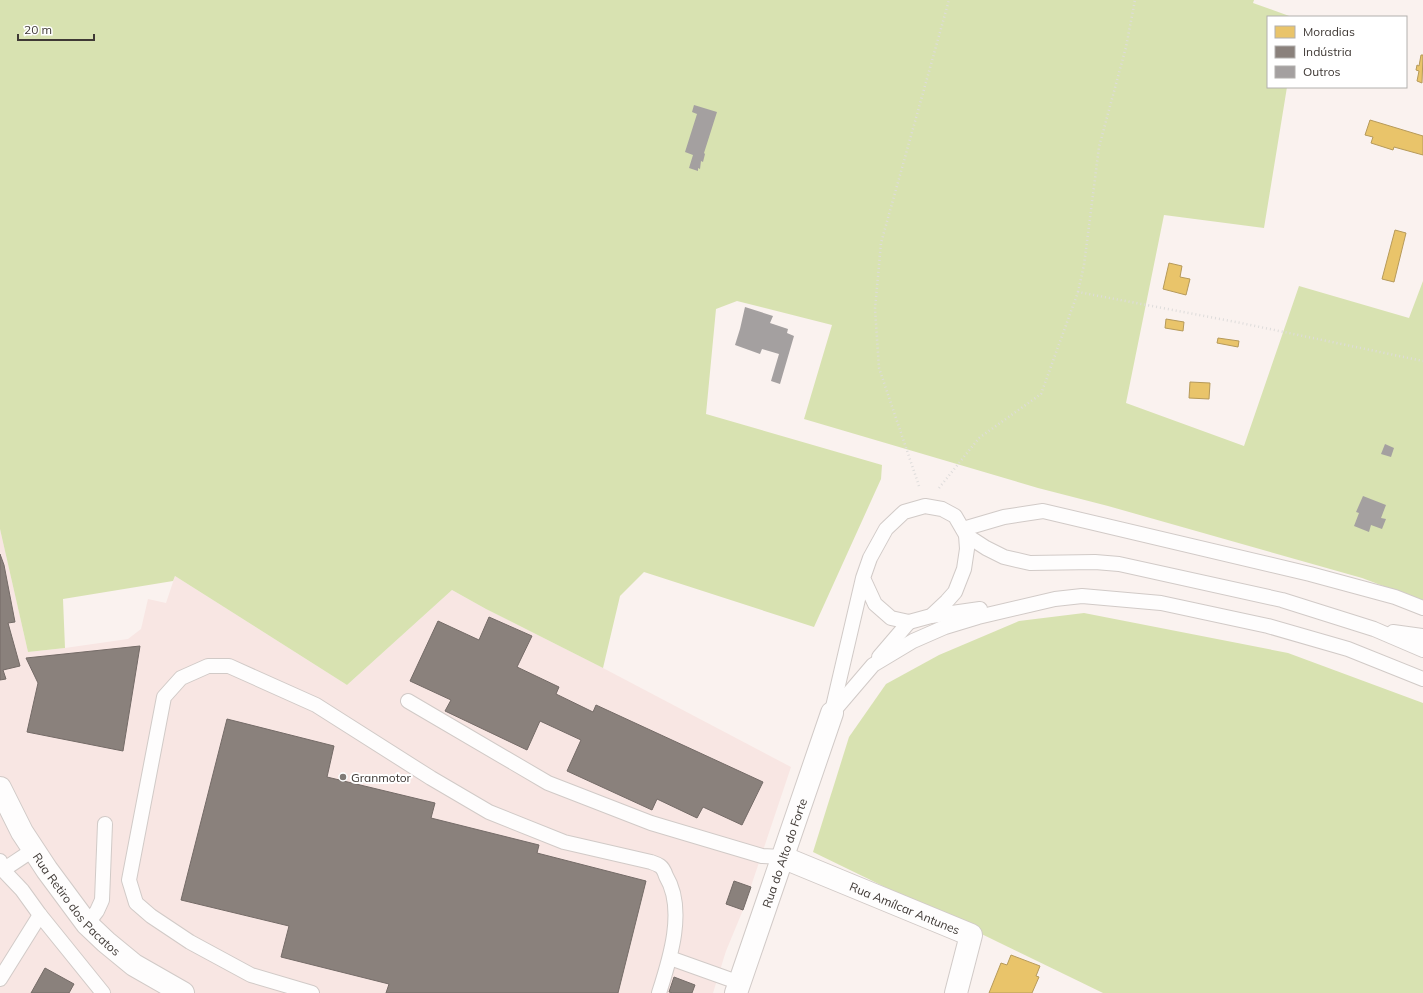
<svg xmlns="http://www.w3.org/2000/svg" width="1423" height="993" font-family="Mulish,sans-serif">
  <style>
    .industrial { fill: #f8e6e3 }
    .green { fill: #d8e2b1 }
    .homes { fill: #e9c46a; stroke: #b69a5a }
    .industry { fill: #8a817c; stroke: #746b67 }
    .building { fill: #a4a0a0 }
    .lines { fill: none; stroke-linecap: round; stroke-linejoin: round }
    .lane-casing { stroke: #d1cac7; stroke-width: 16 }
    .street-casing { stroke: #d1cac7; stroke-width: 24 }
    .path { stroke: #dedcdb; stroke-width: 2.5; stroke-dasharray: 1 3; stroke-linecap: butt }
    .lane { stroke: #fefdfd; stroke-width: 14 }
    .street { stroke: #fefdfd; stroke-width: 22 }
    .poi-dot { fill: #807a76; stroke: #fff; stroke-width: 1.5 }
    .labels { text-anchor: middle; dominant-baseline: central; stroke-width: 4; stroke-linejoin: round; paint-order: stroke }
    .poi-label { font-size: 12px; fill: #3f3935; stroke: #fff; text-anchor: start }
    .street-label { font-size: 12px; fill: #3f3935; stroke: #fff }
  </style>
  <rect width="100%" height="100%" fill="#faf2ef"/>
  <polygon class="industrial" points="0,529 28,652 65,648 128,639 141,629 148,599 166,603 175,576 347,685 452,590 486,609 603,668 791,767 743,910 726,951 713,993 0,993"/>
  <g class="green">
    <polygon points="0,0 1254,0 1253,3 1292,17 1268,17 1268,87 1287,87 1264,228 1164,215 1126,403 1244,446 1299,286 1409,318 1423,281 1423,601 1362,578 1108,506 1038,488 804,419 832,325 737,301 716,309 706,414 882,465 881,479 814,627 644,572 620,596 603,668 486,609 452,590 347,685 175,576 173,581 63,599 65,648 28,652 0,529"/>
    <polygon points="1084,613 1288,653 1423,703 1423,993 1103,993 813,852 849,737 886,684 939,655 1019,621"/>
  </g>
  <g class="homes">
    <polygon points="1421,55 1423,55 1422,83 1417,81 1419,71 1416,70 1417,65 1419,66"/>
    <polygon points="1370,120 1423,136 1423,155 1394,147 1393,150 1371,143 1373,137 1365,135"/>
    <polygon points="1395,230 1406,233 1394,282 1382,279"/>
    <polygon points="1169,263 1182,266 1180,277 1190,279 1186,295 1163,289"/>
    <polygon points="1166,319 1184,322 1183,331 1165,328"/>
    <polygon points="1218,338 1239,341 1238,347 1217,343"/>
    <polygon points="1190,382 1210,383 1209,399 1189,398"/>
    <polygon points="1011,955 1040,966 1036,976 1039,977 1032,993 989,993 1001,963 1007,965"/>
  </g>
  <g class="industry">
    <polygon points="0,554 4,565 15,622 8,623 20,666 3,670 6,679 0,680"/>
    <polygon points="489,617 532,636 517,667 559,687 556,694 593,712 596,705 763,782 742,825 703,807 697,818 657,799 652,810 567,771 581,740 540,721 527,750 445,711 451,700 410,681 438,621 479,640"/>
    <polygon points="140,646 123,751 27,732 38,683 26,658"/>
    <polygon points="227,719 334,746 327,777 435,803 431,818 539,845 537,853 646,881 618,993 386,993 389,984 281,957 289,926 181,900"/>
    <polygon points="734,881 751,887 743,910 726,904"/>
    <polygon points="45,968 74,984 69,993 31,993"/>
    <polygon points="674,977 695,985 692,993 673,993 669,992"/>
  </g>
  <g class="building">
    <polygon points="694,105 717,112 704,153 705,154 703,162 701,161 700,169 698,168 698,171 689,168 693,155 685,152 697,114 692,112"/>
    <polygon points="745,307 773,316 770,323 788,329 787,333 794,336 780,384 771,381 779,354 762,349 760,354 735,345 740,329"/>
    <polygon points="1385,444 1394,448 1391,457 1381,454"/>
    <polygon points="1363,496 1386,505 1381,518 1386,519 1382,529 1371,525 1369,532 1354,526 1359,513 1356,512"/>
  </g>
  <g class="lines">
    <defs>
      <g id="lane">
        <polyline points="963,529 1004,517 1043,511 1310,574 1395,597 1423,608"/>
        <polyline points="966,535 986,548 1004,557 1030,563 1095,562 1119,564 1282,600 1374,629 1423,650"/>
        <polyline points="931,616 980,609"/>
        <polyline points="1393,632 1423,636"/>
        <polyline points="879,657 909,622"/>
        <polyline points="408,701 548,783 651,823 762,856 782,857"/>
        <polyline points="832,711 863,578 870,558 886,529 904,512 925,506 942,509 955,516 966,535 967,549 964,569 955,592 947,601 931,616 909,622 891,618 875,604 863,578"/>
        <polyline points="832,713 873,665 913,641 945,627 978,617 1055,599 1082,596 1161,603 1268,626 1348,649 1423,679"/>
        <polyline points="0,861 3,870 22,890 40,915 103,993"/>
        <polyline points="0,868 3,870 33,850"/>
        <polyline points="87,924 97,911 102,900 105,824"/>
        <polyline points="670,958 740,983"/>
        <polyline points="0,979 40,915"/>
        <path d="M312 993 251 975 190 942 151 916 136 903 129 880 164 697 181 678 208 666H229L316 705 431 778 489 812 564 842 651 862C654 863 657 864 660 866 663 868 665 873 666 876 686 909 670 959 659 993"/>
      </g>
      <g id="street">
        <path id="s1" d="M0 788 22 832 47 870 87 924 106 942 134 965 183 993"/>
        <path id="s2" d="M782 857 971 935 956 993"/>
        <path id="s3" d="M736 993 832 713"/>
      </g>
    </defs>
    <use href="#lane" class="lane-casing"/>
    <use href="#street" class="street-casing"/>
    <g class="path">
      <polyline points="1078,292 1084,265 1099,147 1126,47 1135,0"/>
      <polyline points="919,486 879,368 875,309 881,243 949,0"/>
      <polyline points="939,488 979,438 1041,394 1078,292 1236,322 1423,361"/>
    </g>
    <use href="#lane" class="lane"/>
    <use href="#street" class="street"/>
  </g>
  <circle class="poi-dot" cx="343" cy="777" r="4"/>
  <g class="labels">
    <g class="poi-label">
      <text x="351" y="777">Granmotor</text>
    </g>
    <g class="street-label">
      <text stroke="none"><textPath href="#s3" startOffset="148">Rua do Alto do Forte</textPath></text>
      <text stroke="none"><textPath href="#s1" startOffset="140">Rua Retiro dos Pacatos</textPath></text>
      <text stroke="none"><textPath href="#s2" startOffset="133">Rua Amílcar Antunes</textPath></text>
    </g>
  </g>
  <rect x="1267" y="16" width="140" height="72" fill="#ffffff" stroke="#b2b0ae"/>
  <rect x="1275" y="26" width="20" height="12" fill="#e9c46a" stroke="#b2b0ae"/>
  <text x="1303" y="36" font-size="12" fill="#3f3935">Moradias</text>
  <rect x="1275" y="46" width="20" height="12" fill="#8a817c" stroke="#b2b0ae"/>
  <text x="1303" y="56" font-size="12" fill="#3f3935">Indústria</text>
  <rect x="1275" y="66" width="20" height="12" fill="#a4a0a0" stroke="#b2b0ae"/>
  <text x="1303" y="76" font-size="12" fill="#3f3935">Outros</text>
  <path d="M18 34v6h76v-6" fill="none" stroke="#3f3935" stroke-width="2"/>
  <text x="24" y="34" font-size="12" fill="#3f3935" stroke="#ffffff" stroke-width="3" paint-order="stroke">20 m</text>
</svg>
